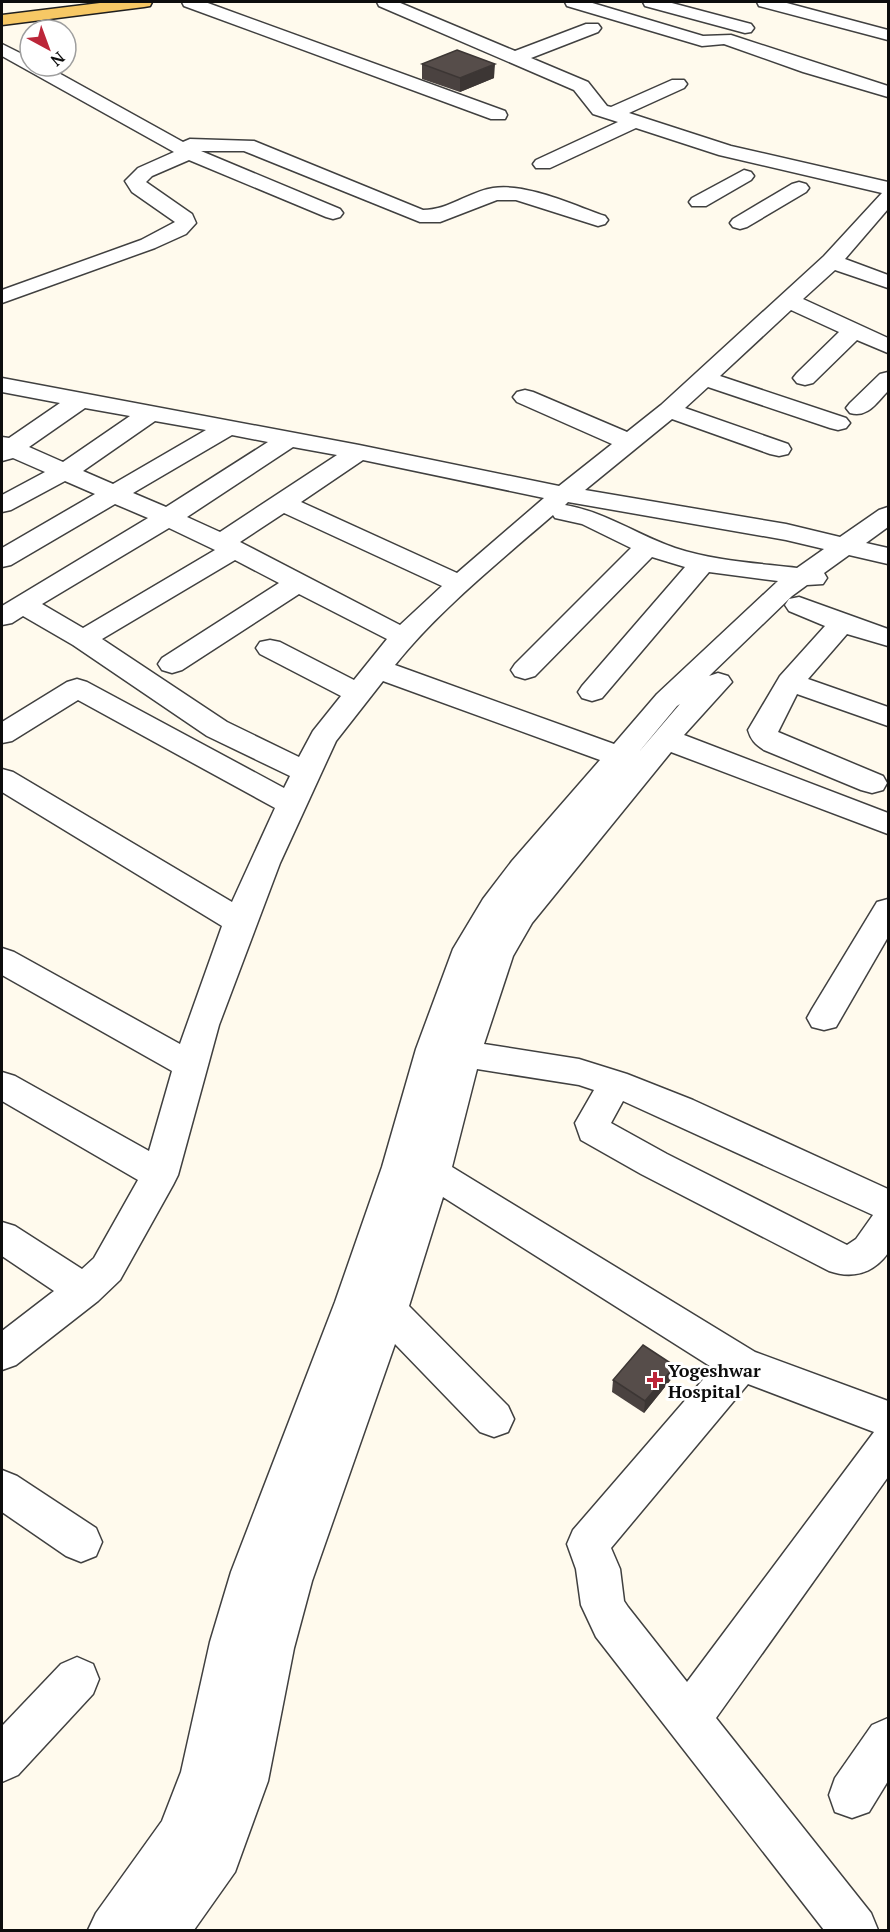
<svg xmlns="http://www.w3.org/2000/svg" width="890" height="1932" font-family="'PT Serif',serif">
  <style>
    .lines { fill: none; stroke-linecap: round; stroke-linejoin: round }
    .minor-casing { stroke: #404040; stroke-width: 3 }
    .major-casing { stroke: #1e1e1e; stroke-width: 3 }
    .minor { fill: #fff; fill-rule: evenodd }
    .major { fill: #f7c865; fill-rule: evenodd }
    .wall { fill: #4a4240 }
    .shaded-wall { fill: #3c3634 }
    .building { fill: #564d4a; stroke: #3c3634; stroke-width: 1.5 }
    .poi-dot { fill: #bc2639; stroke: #fff; stroke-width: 2 }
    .labels { text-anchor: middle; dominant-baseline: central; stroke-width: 6; stroke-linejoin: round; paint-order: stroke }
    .near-poi-label { font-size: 18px; font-weight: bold; fill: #0d0d0d; stroke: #fff; text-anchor: start }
  </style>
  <rect width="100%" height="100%" fill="#fffaed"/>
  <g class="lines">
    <defs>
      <g id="minor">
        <polygon points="182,2 205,2 505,111 507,115 505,119 491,119 184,6"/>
        <path d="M377 2H398L515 51 586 24H598L601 28 598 32 531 58 588 82 607 106 611 107 672 80H684L687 84 684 88 629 113 731 146 888 182V209L845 259 888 275V288L835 270 803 299 888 338V353L857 340 813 383 805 385 797 383 793 378 797 373 839 332 791 310 720 376 846 418 850 423 846 428 838 430 830 428 708 387 685 408 788 444 791 449 788 454 779 456 770 454 672 419 585 490 786 524 840 537 879 510 888 507V527L866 543 888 548V564L849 555 824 573 827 578 823 584 807 585 792 596 709 676 718 673 728 676 732 682 684 735 888 813V834L671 752 532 923 513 956 484 1044 579 1059 627 1074 693 1100 888 1189V1253C873 1274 852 1279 829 1271L641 1174 581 1140 575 1123 594 1090 579 1085 477 1069 452 1167 755 1352 888 1401V1477L716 1718 871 1913 878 1930H824L596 1637 581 1605 576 1569 567 1544 573 1530 713 1368 443 1197 409 1306 508 1406 514 1419 508 1432 494 1437 480 1432 395 1344 312 1581 294 1648 268 1781 235 1872 194 1930H88L96 1913 162 1821 181 1772 210 1642 231 1572 335 1302 382 1167 416 1049 453 949 483 899 512 861 600 760 383 681 336 741 280 863 219 1025 178 1175 173 1185 120 1280 98 1301 16 1365 2 1370V1331L54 1291 2 1256V1222L15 1226 82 1269 94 1258 138 1180 2 1101V1072L15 1076 149 1151 172 1071 2 975V948L14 952 180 1044 222 926 2 792V769L13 772 232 902 275 808 78 700 12 741 2 743V722L67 682 77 679 87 682 284 788 290 776 207 736 73 645 23 616 12 623 2 625V606L148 518 115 504 11 565 2 567V548L95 494 65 481 11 510 2 512V495L45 472 13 458 2 461V437L9 438 60 403 2 392V378L359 445 559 486 612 444 517 402 513 397 517 392 525 390 533 392 627 432 661 405 824 256 882 193 719 155 636 128 550 168H536L533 164 536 160 618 122 593 114 574 90 379 6ZM85 408 130 416 63 462 29 447ZM155 421 206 430 113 484 83 471ZM232 435 268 442 166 507 133 493ZM293 447 337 455 220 532 187 517ZM363 460 544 498 457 573 301 502ZM568 502 786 540 824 549 797 568C756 563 714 561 675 548 637 535 606 512 565 505ZM284 513 442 586 400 625 240 542ZM553 515 555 518 582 524 631 548 515 664 511 670 515 676 525 679 535 676 652 557 685 567 582 686 578 692 582 698 592 701 602 698 709 572 778 581 657 694 614 744 395 665C438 611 500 561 553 515ZM169 528 215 550 83 628 42 604ZM235 560 279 583 162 658 158 664 162 670 172 673 182 670 299 594 387 639 354 680 280 642 270 640 260 642 256 648 260 654 341 696 313 731 299 757 227 722 102 639ZM680 704 638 753 677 706ZM623 1101 873 1215 856 1239 847 1245 667 1154 611 1123ZM748 1384 874 1432 687 1682 628 1607 624 1601 620 1569 611 1548Z"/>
        <polygon points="565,2 589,2 703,36 731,35 888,86 888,97 803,72 724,44 702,46 567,6"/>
        <polygon points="643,2 668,2 751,24 754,28 751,32 745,33 645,6"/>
        <polygon points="757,2 783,2 888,30 888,40 759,6"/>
        <path d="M2 44 30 58V66H46L183 142 190 139 254 141 423 210C449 210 468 192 493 188 527 183 573 205 605 216L608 220 605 224 598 226 516 200H497L440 222H420L244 151H201L340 209 343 213 340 217 333 219 326 217 189 160 152 176 146 182 192 214 196 223 186 234 155 248 2 303V290L141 240 175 222 132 192 125 181 138 168 174 152 2 56Z"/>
        <polygon points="744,170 751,172 754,176 751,180 706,206 692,206 689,202 692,198"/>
        <polygon points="799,182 806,184 809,188 806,192 747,227 740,229 733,227 730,223 733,219 792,184"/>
        <path d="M888 372V391C876 403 868 418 850 413L846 408 850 403 880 374Z"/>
        <path d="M799 597 888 629V646L847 634 808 679 888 707V726L797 694 778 732 883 776 887 783 883 790 872 793 861 790 764 750C755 744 751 740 748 730L780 676 825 626 789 611 785 605 789 599Z"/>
        <polygon points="888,899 888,937 836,1027 824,1030 812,1027 807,1018 812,1009 877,902"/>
        <polygon points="2,1470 17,1476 96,1528 102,1542 96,1556 81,1562 66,1556 2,1512"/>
        <polygon points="77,1657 93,1664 99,1679 93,1694 18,1775 2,1782 2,1726 61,1664"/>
        <polygon points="888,1718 888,1781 869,1812 852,1818 835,1812 829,1795 835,1778 872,1725"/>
      </g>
      <polygon id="major" points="108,2 152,2 150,6 144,7 2,25 2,15"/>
    </defs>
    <use href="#minor" class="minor-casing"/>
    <use href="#major" class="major-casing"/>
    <use href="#minor" class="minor"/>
    <use href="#major" class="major"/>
  </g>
  <g class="wall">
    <polygon points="422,64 494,78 460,92 422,79"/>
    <polygon points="673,1377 644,1413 612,1392 613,1380"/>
  </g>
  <g class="shaded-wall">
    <polygon points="495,64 494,78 460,92 460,78"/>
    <polygon points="675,1366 673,1377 644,1413 645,1401"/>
  </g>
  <g class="building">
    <polygon points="457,50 495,64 460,78 422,64"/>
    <polygon points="643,1345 675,1366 645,1401 613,1380"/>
  </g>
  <path class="poi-dot" d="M652 1371h6v6h6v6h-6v6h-6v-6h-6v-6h6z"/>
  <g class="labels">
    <g class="near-poi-label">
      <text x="668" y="1370">Yogeshwar<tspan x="668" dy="21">Hospital</tspan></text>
    </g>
  </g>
  <rect width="890" height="1932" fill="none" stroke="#0d0d0d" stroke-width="6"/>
  <g transform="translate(48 48) rotate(139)"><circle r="28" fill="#ffffff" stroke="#9e9e9e" stroke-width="1.5"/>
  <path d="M0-4.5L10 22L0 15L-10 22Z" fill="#bc2639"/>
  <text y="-9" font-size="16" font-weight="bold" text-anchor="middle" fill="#0d0d0d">N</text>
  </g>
</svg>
